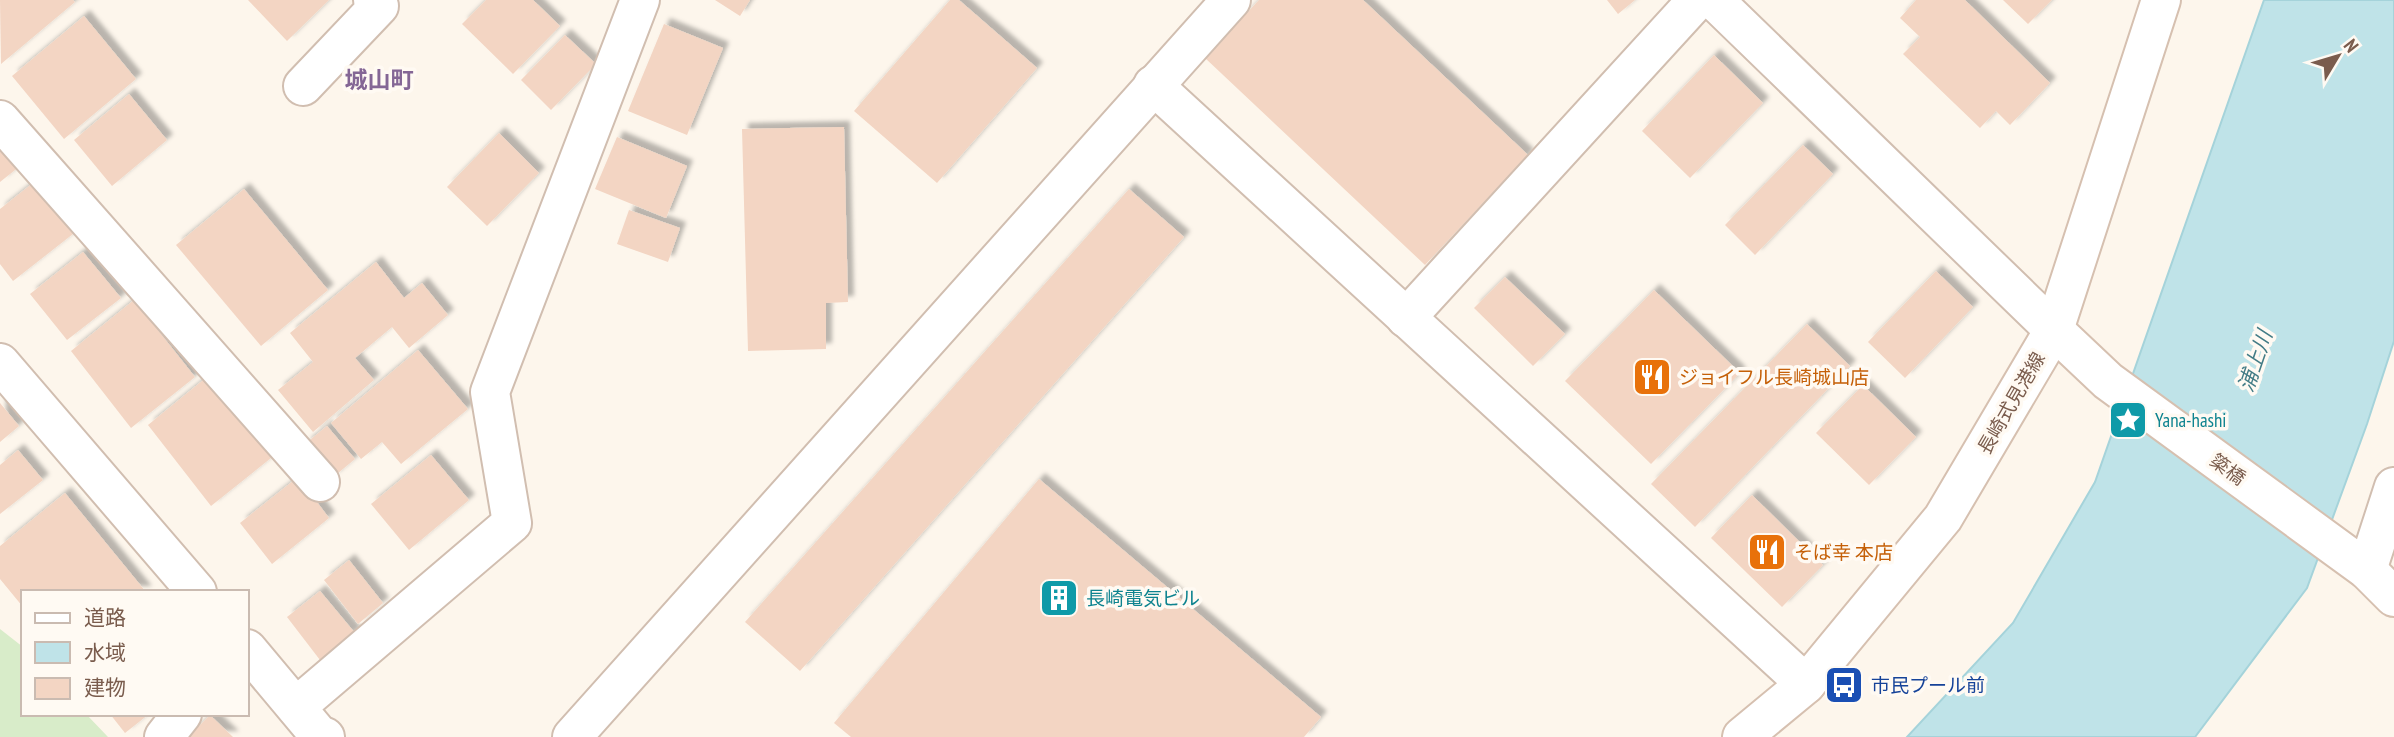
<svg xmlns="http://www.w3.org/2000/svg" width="2394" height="737" font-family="'PT Sans Narrow','Noto Sans JP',sans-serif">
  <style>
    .green { fill: #d8ecc9 }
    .water { fill: #bfe3e8; stroke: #a5d3da; stroke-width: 2 }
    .building { fill: #f3d5c3; filter: url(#shadow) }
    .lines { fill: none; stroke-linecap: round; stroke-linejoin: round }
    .street-casing { stroke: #d1beb0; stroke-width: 42 }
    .secondary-casing { stroke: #d6c0b0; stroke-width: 42 }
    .street { stroke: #fff; stroke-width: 38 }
    .secondary { stroke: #fff; stroke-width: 38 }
    .labels { text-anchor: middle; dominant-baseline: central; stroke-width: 7; stroke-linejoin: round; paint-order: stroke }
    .food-label { font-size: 19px; fill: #c56008; stroke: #fffaf3; text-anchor: start }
    .street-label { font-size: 19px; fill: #7a5c4d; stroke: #fffaf3 }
    .culture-label { font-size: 19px; fill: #0d838f; stroke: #fffaf3; text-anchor: start }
    .transit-label { font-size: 19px; fill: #164399; stroke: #fffaf3; text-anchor: start }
    .water-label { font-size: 21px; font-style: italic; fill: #437c86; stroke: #fffaf3 }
    .quarter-label { font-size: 23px; font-weight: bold; fill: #846695; stroke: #fffaf3 }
  </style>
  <defs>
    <filter id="shadow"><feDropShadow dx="6" dy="-6" stdDeviation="2" flood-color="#0004"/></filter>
  </defs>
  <rect width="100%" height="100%" fill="#fdf6ec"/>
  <polygon class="green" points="0,629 23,647 23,714 86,714 108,737 0,737"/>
  <polygon class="water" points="2264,0 2394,0 2394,341 2367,424 2307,588 2195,737 1907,737 2013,623 2095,482"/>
  <g class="building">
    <polygon points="0,0 73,0 75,2 1,64"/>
    <polygon points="248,0 329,0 287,41"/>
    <polygon points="486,0 533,0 560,26 513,74 462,24"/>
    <polygon points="715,0 750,0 740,16"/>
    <polygon points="950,0 959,0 1037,68 937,183 854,111"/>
    <polygon points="1259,0 1363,0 1528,155 1425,265 1205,58"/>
    <polygon points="1607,0 1635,0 1618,14"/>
    <polygon points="1916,0 1965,0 2050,83 2010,125 1996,111 1980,128 1903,54 1920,37 1900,18"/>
    <polygon points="2003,0 2052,0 2028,24"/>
    <polygon points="84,16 136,79 64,139 12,76"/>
    <polygon points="664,24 723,48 687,135 628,111"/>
    <polygon points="565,35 596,64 551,110 521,80"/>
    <polygon points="1714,55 1763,103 1690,178 1642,131"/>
    <polygon points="129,94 167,140 112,186 74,140"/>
    <polygon points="844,127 848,302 826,303 826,349 748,351 742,129"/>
    <polygon points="499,133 539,173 487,226 447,187"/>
    <polygon points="617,137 687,166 666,218 595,189"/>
    <polygon points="0,141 20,166 0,182"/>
    <polygon points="1803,145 1833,174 1755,255 1725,225"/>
    <polygon points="38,179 78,230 13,281 0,264 0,209"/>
    <polygon points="244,189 328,290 261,346 176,245"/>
    <polygon points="1129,189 1184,237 800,671 745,622"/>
    <polygon points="629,210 680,228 668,262 617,244"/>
    <polygon points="83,252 121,298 67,340 30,294"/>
    <polygon points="376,262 404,298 422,283 448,315 409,348 392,327 355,358 374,380 313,432 278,390 313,362 290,333"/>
    <polygon points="1936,271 1973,307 1905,378 1868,342"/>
    <polygon points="1505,277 1565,334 1533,366 1474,308"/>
    <polygon points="1654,290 1740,373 1651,464 1565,381"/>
    <polygon points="134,300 195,377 131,428 71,351"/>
    <polygon points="1807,324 1850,366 1695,527 1651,484"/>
    <polygon points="418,350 468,409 401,464 382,442 361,459 331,423"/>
    <polygon points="207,377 271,458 211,506 148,425"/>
    <polygon points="1863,385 1916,437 1869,485 1816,433"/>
    <polygon points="0,403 19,426 0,442"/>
    <polygon points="327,426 355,459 332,478 305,444"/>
    <polygon points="18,450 43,480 0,514 0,465"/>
    <polygon points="431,455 469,500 409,550 371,504"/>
    <polygon points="298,477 329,518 272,564 240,523"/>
    <polygon points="1039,479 1321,717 1304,737 851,737 834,723"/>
    <polygon points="65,493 146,592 23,592 23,607 0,579 0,546"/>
    <polygon points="1752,495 1823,565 1782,607 1711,538"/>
    <polygon points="349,560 383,603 358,624 324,580"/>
    <polygon points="320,591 355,633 320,660 287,617"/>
    <polygon points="110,714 149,714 125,733"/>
    <polygon points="210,715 233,737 188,737"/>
  </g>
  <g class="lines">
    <defs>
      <g id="street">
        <polyline points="1714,0 2054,330"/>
        <polyline points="1153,85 1806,684"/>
        <polyline points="303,86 379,6 373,0"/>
        <polyline points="0,120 320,482"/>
        <polyline points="1406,318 1697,0"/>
        <polyline points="0,363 197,592"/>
        <polyline points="2367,570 2394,487"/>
        <polyline points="247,649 319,735 325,737"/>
        <polyline points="296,707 512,523 490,392 640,0"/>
        <polyline points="164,737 182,714"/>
        <polyline points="572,737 1231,0"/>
      </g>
      <g id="secondary">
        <polyline points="2054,330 2108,381 2367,570 2394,597"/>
        <polyline points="1742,737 1806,684 1943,518 2054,330 2161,0"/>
      </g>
    </defs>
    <use href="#street" class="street-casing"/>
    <use href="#secondary" class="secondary-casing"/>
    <use href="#street" class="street"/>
    <use href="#secondary" class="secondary"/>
  </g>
  <defs>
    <symbol id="restaurant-square" viewBox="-11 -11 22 22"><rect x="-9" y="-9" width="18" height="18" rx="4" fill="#e8710a" stroke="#fffaf3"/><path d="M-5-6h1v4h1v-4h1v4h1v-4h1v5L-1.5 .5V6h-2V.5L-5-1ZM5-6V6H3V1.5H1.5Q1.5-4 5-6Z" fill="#fff"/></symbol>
    <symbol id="sight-square" viewBox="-11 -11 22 22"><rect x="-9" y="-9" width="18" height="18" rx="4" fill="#0f9aa8" stroke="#fffaf3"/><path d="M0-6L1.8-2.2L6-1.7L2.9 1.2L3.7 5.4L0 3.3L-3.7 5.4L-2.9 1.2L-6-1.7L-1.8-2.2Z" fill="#fff"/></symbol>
    <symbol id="building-square" viewBox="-11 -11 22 22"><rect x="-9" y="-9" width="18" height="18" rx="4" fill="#0f9aa8" stroke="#fffaf3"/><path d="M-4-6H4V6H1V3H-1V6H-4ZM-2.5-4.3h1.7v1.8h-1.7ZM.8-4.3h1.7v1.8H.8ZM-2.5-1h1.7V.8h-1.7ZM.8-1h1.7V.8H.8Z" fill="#fff"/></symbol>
    <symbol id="bus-square" viewBox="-11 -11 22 22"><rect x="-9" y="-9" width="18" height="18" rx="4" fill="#1a4fb4" stroke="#fffaf3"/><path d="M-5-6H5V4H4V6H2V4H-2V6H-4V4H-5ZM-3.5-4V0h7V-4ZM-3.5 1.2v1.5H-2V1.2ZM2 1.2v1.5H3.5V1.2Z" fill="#fff"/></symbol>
  </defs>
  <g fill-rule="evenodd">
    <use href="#restaurant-square" x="1630" y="355" width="44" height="44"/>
    <use href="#sight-square" x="2106" y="398" width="44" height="44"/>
    <use href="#restaurant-square" x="1745" y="530" width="44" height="44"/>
    <use href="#building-square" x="1037" y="576" width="44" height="44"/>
    <use href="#bus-square" x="1822" y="663" width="44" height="44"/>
  </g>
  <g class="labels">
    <g class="food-label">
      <text x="1679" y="377">ジョイフル長崎城山店</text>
      <text x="1794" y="552">そば幸 本店</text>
    </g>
    <g class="street-label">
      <text transform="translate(2011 403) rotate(-60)">長崎式見港線</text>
      <text transform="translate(2228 469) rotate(36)">簗橋</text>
    </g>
    <g class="culture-label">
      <text x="2155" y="420">Yana-hashi</text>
      <text x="1086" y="598">長崎電気ビル</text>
    </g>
    <g class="transit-label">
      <text x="1871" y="685">市民プール前</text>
    </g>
    <g class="water-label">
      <text transform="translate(2255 361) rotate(-71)">浦上川</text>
    </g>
    <g class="quarter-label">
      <text x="379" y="79">城山町</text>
    </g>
  </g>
  <rect x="21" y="590" width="228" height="126" fill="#fffaf3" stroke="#cabbb1" stroke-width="2"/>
  <rect x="35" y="613" width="35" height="10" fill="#ffffff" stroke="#cabbb1" stroke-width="2"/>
  <text x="84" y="625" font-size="21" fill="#7a5c4d">道路</text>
  <rect x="35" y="642" width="35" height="21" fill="#bfe3e8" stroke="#cabbb1" stroke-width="2"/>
  <text x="84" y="660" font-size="21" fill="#7a5c4d">水域</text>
  <rect x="35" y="678" width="35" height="21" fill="#f3d5c3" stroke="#cabbb1" stroke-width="2"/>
  <text x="84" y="695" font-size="21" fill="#7a5c4d">建物</text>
  <g transform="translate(2338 56) rotate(52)" stroke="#fffaf3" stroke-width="5" paint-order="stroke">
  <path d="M0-5L12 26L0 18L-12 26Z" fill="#7a5c4d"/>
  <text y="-10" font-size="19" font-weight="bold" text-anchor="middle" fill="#7a5c4d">N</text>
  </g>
</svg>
